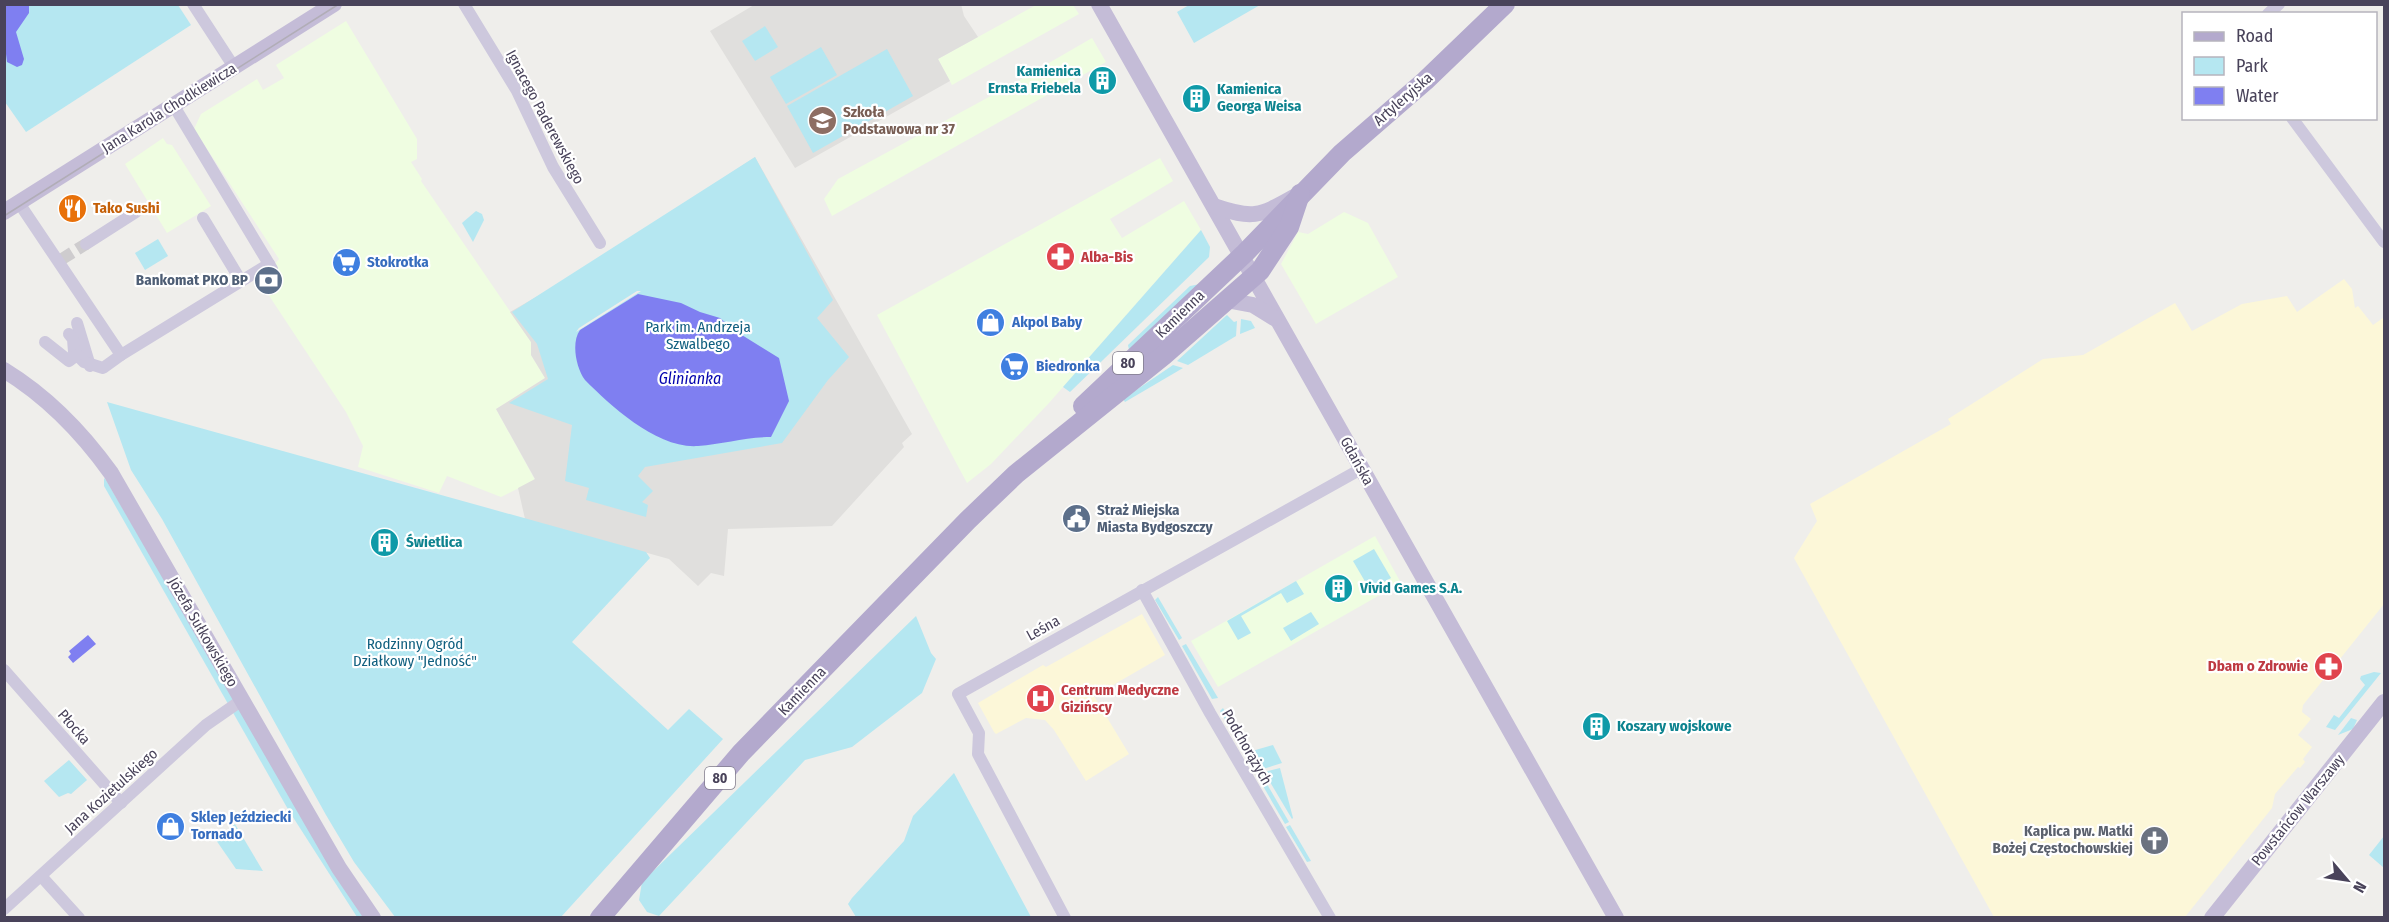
<svg xmlns="http://www.w3.org/2000/svg" width="2389" height="922" font-family="'Fira Sans Condensed',sans-serif">
  <style>
    .commercial { fill: #effde1 }
    .education { fill: #e0dfdd }
    .medical { fill: #fcf7d8 }
    .green { fill: #b5e7f1 }
    .water { fill: #7f7ff1 }
    .pier { fill: #efeeeb }
    .lines { fill: none; stroke-linecap: round; stroke-linejoin: round }
    .street-tunnel { stroke: #ceccce; stroke-width: 12; stroke-dasharray: 12 6; stroke-linecap: butt }
    .street { stroke: #cdc8dd; stroke-width: 12 }
    .secondary { stroke: #c4bcd7; stroke-width: 16 }
    .primary { stroke: #b3a9cd; stroke-width: 20 }
    .tram { stroke: #b1adb7; stroke-width: 1.5 }
    .labels { text-anchor: middle; dominant-baseline: central; stroke-width: 4.5; stroke-linejoin: round; paint-order: stroke }
    .shield { fill: #fff; stroke: #807b8c; stroke-width: 1.5 }
    .shield-label { font-size: 14px; font-weight: bold; fill: #49435a }
    .culture-label { font-size: 15px; font-weight: bold; fill: #0d838f; stroke: #fff; text-anchor: start }
    .street-label { font-size: 15px; fill: #49435a; stroke: #fff }
    .education-label { font-size: 15px; font-weight: bold; fill: #785e54; stroke: #fff; text-anchor: start }
    .food-label { font-size: 15px; font-weight: bold; fill: #c56008; stroke: #fff; text-anchor: start }
    .health-label { font-size: 15px; font-weight: bold; fill: #be3a42; stroke: #fff; text-anchor: start }
    .shop-label { font-size: 15px; font-weight: bold; fill: #366cbe; stroke: #fff; text-anchor: start }
    .service-label { font-size: 15px; font-weight: bold; fill: #4e5e75; stroke: #fff; text-anchor: end }
    .park-label { font-size: 15px; fill: #105f7f; stroke: #fff }
    .worship-label { font-size: 15px; font-weight: bold; fill: #5b616d; stroke: #fff; text-anchor: end }
    .water-label { font-size: 16px; font-style: italic; fill: #0303ad; stroke: #fff }
  </style>
  <rect width="100%" height="100%" fill="#efeeeb"/>
  <g class="commercial">
    <polygon points="1036,5 1073,5 1079,14 952,85 938,59"/>
    <polygon points="346,21 417,139 417,159 411,162 422,179 421,181 531,342 531,355 545,378 496,409 535,480 501,497 447,476 439,493 358,467 363,446 346,412 260,282 279,259 194,129 201,114 257,79 263,90 284,78 276,65"/>
    <polygon points="1092,38 1106,62 832,216 824,199 838,179 1011,85"/>
    <polygon points="163,138 167,144 172,145 211,206 167,233 125,164"/>
    <polygon points="1160,158 1173,181 1110,219 1122,238 1184,201 1201,230 1049,403 991,464 967,483 877,315"/>
    <polygon points="1344,212 1368,223 1398,277 1316,324 1281,264 1298,232 1308,234"/>
    <polygon points="1375,536 1401,583 1218,687 1191,641"/>
  </g>
  <g class="education">
    <polygon points="961,4 964,16 978,37 938,59 950,81 795,168 710,31 754,5"/>
    <polygon points="755,157 912,434 902,443 904,447 832,526 728,529 724,576 711,573 698,586 669,559 525,519 518,488 535,479 496,409 545,378 531,355 531,342 510,312 595,263"/>
  </g>
  <g class="medical">
    <polygon points="2344,279 2352,289 2355,308 2358,306 2373,325 2383,318 2384,320 2384,604 2303,705 2302,712 2311,719 2298,735 2312,747 2303,759 2305,762 2300,768 2298,767 2275,794 2272,808 2185,917 1994,917 1794,558 1817,521 1810,504 1951,424 1948,419 2043,359 2083,355 2175,303 2192,331 2242,304 2287,296 2297,312"/>
    <polygon points="1142,614 1165,655 1094,696 1129,754 1086,781 1054,730 1045,720 1026,718 996,734 994,732 978,703 1043,665 1046,667"/>
  </g>
  <g class="green">
    <polygon points="5,5 178,5 191,25 26,132 5,102"/>
    <polygon points="1189,5 1189,4 1260,5 1194,43 1177,12"/>
    <polygon points="765,26 778,47 755,61 742,41"/>
    <polygon points="821,47 837,75 786,104 770,77"/>
    <polygon points="887,49 913,96 813,153 787,106"/>
    <polygon points="755,157 833,300 817,318 849,357 828,380 782,443 645,467 638,476 653,491 642,502 648,505 646,517 586,500 589,488 565,481 572,425 509,403 548,379 537,344 512,312"/>
    <polygon points="476,211 482,214 484,220 473,242 462,223"/>
    <polygon points="1201,230 1210,247 1209,257 1070,392 1063,387"/>
    <polygon points="158,239 168,256 145,270 135,253"/>
    <polygon points="1200,284 1129,350 1128,345 1190,286"/>
    <polygon points="1227,315 1234,322 1237,321 1236,336 1188,365 1177,361"/>
    <polygon points="1241,319 1251,321 1255,328 1240,334"/>
    <polygon points="1173,365 1183,368 1125,402 1123,399"/>
    <polygon points="107,402 646,552 650,558 572,642 668,730 689,709 723,739 561,917 395,917 354,862 326,815 162,519 131,470"/>
    <polygon points="104,478 106,480 363,917 357,917 289,811 104,486"/>
    <polygon points="1374,549 1391,578 1370,590 1353,561"/>
    <polygon points="1296,581 1304,594 1287,603 1281,593 1241,616 1251,633 1238,640 1227,621"/>
    <polygon points="1158,597 1182,638 1179,640 1155,600"/>
    <polygon points="1311,612 1319,624 1291,641 1283,628"/>
    <polygon points="916,616 931,653 936,659 922,693 852,747 805,760 659,916 647,912 639,900 642,882"/>
    <polygon points="1186,644 1218,698 1212,699 1182,646"/>
    <polygon points="2374,672 2381,673 2335,730 2326,727 2334,715 2339,718 2365,685 2360,679 2361,676"/>
    <polygon points="1223,708 1247,749 1243,750 1220,711"/>
    <polygon points="2351,718 2357,720 2353,729 2338,735"/>
    <polygon points="1273,745 1282,763 1263,769 1252,751"/>
    <polygon points="69,760 87,780 71,794 68,793 59,797 44,781"/>
    <polygon points="1280,768 1293,818 1292,819 1264,772"/>
    <polygon points="1260,772 1289,822 1285,824 1256,774"/>
    <polygon points="954,773 1031,917 856,917 848,904 852,898 904,841 913,816"/>
    <polygon points="235,824 263,871 236,869 216,840"/>
    <polygon points="1290,825 1311,861 1307,862 1286,827"/>
    <polygon points="2384,836 2384,868 2369,855"/>
  </g>
  <g class="water">
    <polygon points="4,5 29,5 29,13 16,32 24,59 22,65 17,67 7,62 5,46"/>
    <path d="M638 294 681 303 700 312 720 318 737 332 779 358 789 401 771 437C746 437 723 444 698 446 657 449 611 406 585 380 576 368 571 342 580 330Z"/>
    <polygon points="88,635 96,644 73,663 68,657 71,654 69,651"/>
  </g>
  <polygon class="pier" points="637,291 641,291 576,332 579,328"/>
  <g class="lines">
    <polyline class="street-tunnel" points="62,259 86,244"/>
    <g class="street">
      <polyline points="193,4 234,67"/>
      <polyline points="464,4 517,91 553,167 600,243"/>
      <polyline points="2268,14 2279,4"/>
      <polyline points="174,106 272,269"/>
      <polyline points="2292,118 2384,242"/>
      <polyline points="19,203 121,355 269,264"/>
      <polyline points="203,218 241,281"/>
      <polyline points="86,244 136,212"/>
      <polyline points="77,323 90,366"/>
      <polyline points="69,334 73,339 74,352 84,362 103,368 121,355"/>
      <polyline points="45,342 69,361 77,355"/>
      <polyline points="1142,590 1210,713 1330,918"/>
      <polyline points="4,670 121,803"/>
      <polyline points="41,876 79,918"/>
      <polyline points="4,909 206,725 242,700"/>
      <polyline points="1065,918 978,754 979,733 958,694 1361,469"/>
    </g>
    <g class="secondary">
      <polyline points="1099,4 1616,918"/>
      <path d="M1214 206C1252 219 1259 217 1294 197"/>
      <polyline points="4,212 334,4"/>
      <polyline points="1226,300 1253,305 1274,318"/>
      <path d="M4 370C48 397 81 431 111 473L339 868 373 918"/>
      <polyline points="2212,918 2384,702"/>
    </g>
    <g class="primary">
      <polyline points="1083,406 1245,253 1342,153 1425,81 1505,4"/>
      <polyline points="600,918 741,753 968,520 1016,474 1163,356 1260,271 1289,227 1300,194"/>
    </g>
    <polyline class="tram" points="4,216 339,4"/>
  </g>
  <defs>
    <symbol id="building-disc" viewBox="-11 -11 22 22"><circle r="9.5" fill="#0f9aa8" stroke="#fff"/><path d="M-4-6H4V6H1V3H-1V6H-4ZM-2.5-4.3h1.7v1.8h-1.7ZM.8-4.3h1.7v1.8H.8ZM-2.5-1h1.7V.8h-1.7ZM.8-1h1.7V.8H.8Z" fill="#fff"/></symbol>
    <symbol id="school-disc" viewBox="-11 -11 22 22"><circle r="9.5" fill="#8d6e63" stroke="#fff"/><path d="M0-5L7-2L0 1L-7-2ZM-4 1L0 2.5L4 1V4Q0 6-4 4Z" fill="#fff"/></symbol>
    <symbol id="restaurant-disc" viewBox="-11 -11 22 22"><circle r="9.5" fill="#e8710a" stroke="#fff"/><path d="M-5-6h1v4h1v-4h1v4h1v-4h1v5L-1.5 .5V6h-2V.5L-5-1ZM5-6V6H3V1.5H1.5Q1.5-4 5-6Z" fill="#fff"/></symbol>
    <symbol id="pharmacy-disc" viewBox="-11 -11 22 22"><circle r="9.5" fill="#e0444e" stroke="#fff"/><path d="M-2-6h4v4h4v4h-4v4h-4v-4h-4v-4h4Z" fill="#fff"/></symbol>
    <symbol id="supermarket-disc" viewBox="-11 -11 22 22"><circle r="9.5" fill="#3f7fe0" stroke="#fff"/><path d="M-6-5.5h2.5l.6 2H6L4.5 2H-2.5L-4.4-4H-6ZM-1.5 3.2a1.3 1.3 0 1 0 .1 0ZM3 3.2a1.3 1.3 0 1 0 .1 0Z" fill="#fff"/></symbol>
    <symbol id="bank-disc" viewBox="-11 -11 22 22"><circle r="9.5" fill="#5c6f8a" stroke="#fff"/><path d="M-6-4H6V4H-6ZM0-2.3a2.3 2.3 0 1 0 0 4.6a2.3 2.3 0 1 0 0-4.6Z" fill="#fff"/></symbol>
    <symbol id="shop-disc" viewBox="-11 -11 22 22"><circle r="9.5" fill="#3f7fe0" stroke="#fff"/><path d="M-5-2.5h2.3a2.7 3.5 0 0 1 5.4 0H5L5.5 6h-11ZM-1.5-2.5h3a1.5 2.3 0 0 0-3 0Z" fill="#fff"/></symbol>
    <symbol id="civic-disc" viewBox="-11 -11 22 22"><circle r="9.5" fill="#5c6f8a" stroke="#fff"/><path d="M-.6-6.5H3V-4.5H.6V-3L4-1V1h2V6H-6V1h2V-1L-.6-3ZM-1.2 2.5V6h2.4V2.5Z" fill="#fff"/></symbol>
    <symbol id="hospital-disc" viewBox="-11 -11 22 22"><circle r="9.5" fill="#e0444e" stroke="#fff"/><path d="M-5-5h3v3.5h4V-5h3V5h-3V1.5h-4V5h-3Z" fill="#fff"/></symbol>
    <symbol id="church-disc" viewBox="-11 -11 22 22"><circle r="9.5" fill="#6b7280" stroke="#fff"/><path d="M-1.2-6h2.4v3.5h3.3v2.4h-3.3V6h-2.4V-.1h-3.3v-2.4h3.3Z" fill="#fff"/></symbol>
  </defs>
  <g fill-rule="evenodd">
    <use href="#building-disc" x="1086" y="64" width="33" height="33"/>
    <use href="#building-disc" x="1180" y="82" width="33" height="33"/>
    <use href="#school-disc" x="806" y="104" width="33" height="33"/>
    <use href="#restaurant-disc" x="56" y="192" width="33" height="33"/>
    <use href="#pharmacy-disc" x="1044" y="240" width="33" height="33"/>
    <use href="#supermarket-disc" x="330" y="246" width="33" height="33"/>
    <use href="#bank-disc" x="252" y="264" width="33" height="33"/>
    <use href="#shop-disc" x="974" y="306" width="33" height="33"/>
    <use href="#supermarket-disc" x="998" y="350" width="33" height="33"/>
    <use href="#civic-disc" x="1060" y="502" width="33" height="33"/>
    <use href="#building-disc" x="368" y="526" width="33" height="33"/>
    <use href="#building-disc" x="1322" y="572" width="33" height="33"/>
    <use href="#pharmacy-disc" x="2312" y="650" width="33" height="33"/>
    <use href="#hospital-disc" x="1024" y="682" width="33" height="33"/>
    <use href="#building-disc" x="1580" y="710" width="33" height="33"/>
    <use href="#shop-disc" x="154" y="810" width="33" height="33"/>
    <use href="#church-disc" x="2138" y="824" width="33" height="33"/>
  </g>
  <g class="labels">
    <g class="shield">
      <rect x="1113" y="352" width="30" height="22" rx="4.5"/>
      <rect x="705" y="767" width="30" height="22" rx="4.5"/>
    </g>
    <g class="shield-label">
      <text x="1128" y="363">80</text>
      <text x="720" y="778">80</text>
    </g>
    <g class="culture-label">
      <text x="1081" y="71" text-anchor="end">Kamienica<tspan x="1081" dy="17">Ernsta Friebela</tspan></text>
      <text x="1217" y="89">Kamienica<tspan x="1217" dy="17">Georga Weisa</tspan></text>
      <text x="406" y="542">Świetlica</text>
      <text x="1360" y="588">Vivid Games S.A.</text>
      <text x="1617" y="726">Koszary wojskowe</text>
    </g>
    <g class="street-label">
      <text transform="translate(1403 99) rotate(-41)">Artyleryjska</text>
      <text transform="translate(169 108) rotate(-32)">Jana Karola Chodkiewicza</text>
      <text transform="translate(545 117) rotate(62)">Ignacego Paderewskiego</text>
      <text transform="translate(1180 314) rotate(-44)">Kamienna</text>
      <text transform="translate(1357 461) rotate(61)">Gdańska</text>
      <text transform="translate(1043 628) rotate(-29)">Leśna</text>
      <text transform="translate(203 632) rotate(60)">Józefa Sułkowskiego</text>
      <text transform="translate(802 691) rotate(-46)">Kamienna</text>
      <text transform="translate(74 727) rotate(49)">Płocka</text>
      <text transform="translate(1247 747) rotate(60)">Podchorążych</text>
      <text transform="translate(111 791) rotate(-42)">Jana Kozietulskiego</text>
      <text transform="translate(2298 810) rotate(-51)">Powstańców Warszawy</text>
    </g>
    <g class="education-label">
      <text x="843" y="112">Szkoła<tspan x="843" dy="17">Podstawowa nr 37</tspan></text>
    </g>
    <g class="food-label">
      <text x="93" y="208">Tako Sushi</text>
    </g>
    <g class="health-label">
      <text x="1081" y="257">Alba-Bis</text>
      <text x="2308" y="666" text-anchor="end">Dbam o Zdrowie</text>
      <text x="1061" y="690">Centrum Medyczne<tspan x="1061" dy="17">Gizińscy</tspan></text>
    </g>
    <g class="shop-label">
      <text x="367" y="262">Stokrotka</text>
      <text x="1012" y="322">Akpol Baby</text>
      <text x="1036" y="366">Biedronka</text>
      <text x="191" y="817">Sklep Jeździecki<tspan x="191" dy="17">Tornado</tspan></text>
    </g>
    <g class="service-label">
      <text x="248" y="280">Bankomat PKO BP</text>
      <text x="1097" y="510" text-anchor="start">Straż Miejska<tspan x="1097" dy="17">Miasta Bydgoszczy</tspan></text>
    </g>
    <g class="park-label">
      <text x="698" y="327">Park im. Andrzeja<tspan x="698" dy="17">Szwalbego</tspan></text>
      <text x="415" y="644">Rodzinny Ogród<tspan x="415" dy="17">Działkowy "Jedność"</tspan></text>
    </g>
    <g class="worship-label">
      <text x="2133" y="831">Kaplica pw. Matki<tspan x="2133" dy="17">Bożej Częstochowskiej</tspan></text>
    </g>
    <g class="water-label">
      <text x="690" y="378">Glinianka</text>
    </g>
  </g>
  <rect width="2389" height="922" fill="none" stroke="#49435a" stroke-width="12"/>
  <rect x="2182" y="12" width="195" height="108" fill="#ffffff" stroke="#b6b4bd" stroke-width="1.5"/>
  <rect x="2194" y="32" width="30" height="9" fill="#b3a9cd" stroke="#b6b4bd" stroke-width="1.5"/>
  <text x="2236" y="42" font-size="18" fill="#49435a">Road</text>
  <rect x="2194" y="57" width="30" height="18" fill="#b5e7f1" stroke="#b6b4bd" stroke-width="1.5"/>
  <text x="2236" y="72" font-size="18" fill="#49435a">Park</text>
  <rect x="2194" y="87" width="30" height="18" fill="#7f7ff1" stroke="#b6b4bd" stroke-width="1.5"/>
  <text x="2236" y="102" font-size="18" fill="#49435a">Water</text>
  <g transform="translate(2347 880) rotate(119)" stroke="#ffffff" stroke-width="4.5" paint-order="stroke">
  <path d="M0-4.5L10 22L0 15L-10 22Z" fill="#49435a"/>
  <text y="-9" font-size="16" font-weight="bold" text-anchor="middle" fill="#49435a">N</text>
  </g>
</svg>
